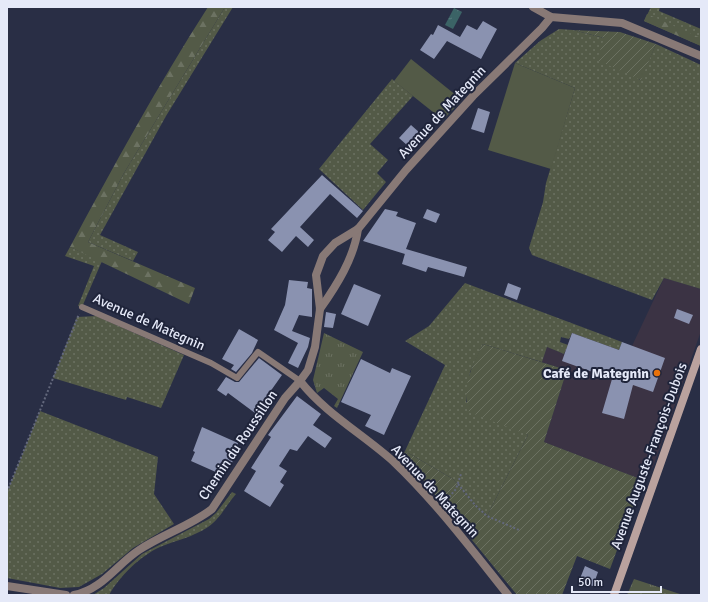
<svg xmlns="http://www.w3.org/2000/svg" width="708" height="602" font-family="Signika,sans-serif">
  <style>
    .commercial { fill: #3b3344 }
    .grass { fill: url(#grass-dots) }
    .forest { fill: url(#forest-firs) }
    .park { fill: url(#park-tufts) }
    .garden { fill: url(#garden-furrows) }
    .pitch { fill: #535a47 }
    .water { fill: url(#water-ripples) }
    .building { fill: #8a92b0 }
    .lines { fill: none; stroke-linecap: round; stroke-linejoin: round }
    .path { stroke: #63687c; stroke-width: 2; stroke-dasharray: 2 2; stroke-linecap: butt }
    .service { stroke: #887976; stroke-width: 6 }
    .minor { stroke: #887976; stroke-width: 8 }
    .secondary { stroke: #baa29e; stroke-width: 8 }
    .food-dot { fill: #e8710a; stroke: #1f243a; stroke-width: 1.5 }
    .labels { text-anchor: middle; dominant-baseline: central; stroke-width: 4; stroke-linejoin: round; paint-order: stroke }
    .street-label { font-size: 14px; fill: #e5e9f8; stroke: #1f243a }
    .poi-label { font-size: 14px; font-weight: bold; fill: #e5e9f8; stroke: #1f243a; text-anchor: end }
  </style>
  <defs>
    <pattern id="grass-dots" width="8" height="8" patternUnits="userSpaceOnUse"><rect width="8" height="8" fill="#535a47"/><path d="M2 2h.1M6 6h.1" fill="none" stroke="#6c7262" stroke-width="1.8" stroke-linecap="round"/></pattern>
    <pattern id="forest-firs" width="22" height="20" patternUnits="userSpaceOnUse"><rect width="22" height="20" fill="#535a47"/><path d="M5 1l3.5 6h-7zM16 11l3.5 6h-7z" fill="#6c7262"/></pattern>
    <pattern id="park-tufts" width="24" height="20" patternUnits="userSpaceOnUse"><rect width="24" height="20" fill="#535a47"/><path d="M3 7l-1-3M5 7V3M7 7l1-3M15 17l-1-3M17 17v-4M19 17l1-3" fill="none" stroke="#6c7262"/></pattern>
    <pattern id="garden-furrows" width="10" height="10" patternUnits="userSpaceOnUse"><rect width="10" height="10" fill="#535a47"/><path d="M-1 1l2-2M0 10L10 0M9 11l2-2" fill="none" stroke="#6c7262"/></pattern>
    <pattern id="water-ripples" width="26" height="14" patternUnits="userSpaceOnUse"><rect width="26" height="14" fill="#3b6366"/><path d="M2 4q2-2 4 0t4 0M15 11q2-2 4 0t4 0" fill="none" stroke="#57797d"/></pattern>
  </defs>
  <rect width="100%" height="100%" fill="#292e45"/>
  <polygon class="commercial" points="664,278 701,289 701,331 653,467 643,480 544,442 567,370 542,362 547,347 564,354 572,333 619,350 632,346"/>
  <g class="grass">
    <polygon points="225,7 233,7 166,116 100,235 138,252 133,261 88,242 124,173"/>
    <polygon points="651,7 660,7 659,11 701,29 701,46 644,21"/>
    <polygon points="559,29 573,30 604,38 640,80 656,44 701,65 701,289 664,278 652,300 532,255 529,248 543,202 546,183 575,88 515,63 540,41"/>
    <polygon points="392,79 413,96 370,144 388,160 377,173 386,182 363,210 319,169"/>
    <polygon points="70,247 102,261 82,307 78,306 94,266 65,256"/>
    <polygon points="465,283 622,342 619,350 572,333 569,339 561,337 560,342 568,345 564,354 547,347 542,362 483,344 470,372 466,402 528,435 487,516 475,505 453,479 405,451 445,365 405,341 429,326"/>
    <polygon points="96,316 184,355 161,408 127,397 126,400 53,378 77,317"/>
    <polygon points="40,411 158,457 154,494 174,524 133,548 102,574 79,587 60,588 7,578 7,492"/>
    <path d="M232 492 236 494C226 505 221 518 208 527 193 537 177 540 160 547 140 556 120 576 109 595H93L104 588 142 554 209 519 216 513Z"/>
  </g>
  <g class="forest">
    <path d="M208 7H225L124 173 88 242 195 288 189 304 70 247C114 165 158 85 208 7Z"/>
    <polygon points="647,14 701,38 701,46 644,21"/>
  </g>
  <g class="park">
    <polygon points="324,333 363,352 337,408 334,406 338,399 324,388 317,393 313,380"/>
    <polygon points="634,579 683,595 627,595"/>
  </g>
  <g class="garden">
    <polygon points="573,30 620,32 656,44 641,80 597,60 604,38"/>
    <path d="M483 344 567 370 544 442 643 480 610 569 577 556 562 595H517L418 474 401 458 405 451 453 479 475 505 487 516 528 435 469 412C461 388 472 365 483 344Z"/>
  </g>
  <g class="pitch">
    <polygon points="411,59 462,100 443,120 394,81"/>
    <polygon points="515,63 575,88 551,169 488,150"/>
  </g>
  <polygon class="water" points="454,8 462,12 453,29 445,25"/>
  <g class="building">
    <polygon points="483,21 497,29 481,59 447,41 434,59 420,50 431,34 433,35 438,25 460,37 467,25 477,30"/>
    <polygon points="478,108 490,112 484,133 471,129"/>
    <polygon points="411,125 420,133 408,146 399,138"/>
    <polygon points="322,175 363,211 357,218 330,194 300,227 314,240 308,247 296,236 282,252 268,240 275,232 271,229"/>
    <polygon points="385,209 398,212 396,216 416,223 406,249 467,267 464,277 428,267 426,272 402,264 406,250 405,254 363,241"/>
    <polygon points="427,209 440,214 436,223 423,218"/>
    <polygon points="289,280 308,282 307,288 312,289 312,317 299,315 292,331 310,338 308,347 298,368 288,363 298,343 274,330 285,305"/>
    <polygon points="508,283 521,288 517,300 504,295"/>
    <polygon points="354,284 381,295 368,326 341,314"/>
    <polygon points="677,309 693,315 689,324 674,318"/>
    <polygon points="326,312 336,314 333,328 324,327"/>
    <polygon points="239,329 258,340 252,353 236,372 231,369 234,365 222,359"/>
    <polygon points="572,333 619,350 622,342 665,358 653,392 633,385 624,419 602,413 612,379 562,361"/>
    <polygon points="259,358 282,375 255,413 228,393 226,396 217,390 226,377 235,382 239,382"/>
    <polygon points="361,359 390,373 392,368 411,376 384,435 365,426 371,415 341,402"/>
    <polygon points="297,396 321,414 313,425 332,438 325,448 308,436 297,451 290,449 279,466 287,471 280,482 284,485 270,507 244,491 256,471 251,468 271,437 268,435"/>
    <polygon points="202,427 238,443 232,463 224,460 218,473 191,461 195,452 193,451"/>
    <polygon points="585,566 598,572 593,586 579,581"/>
  </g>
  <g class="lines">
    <g class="path">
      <polyline points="458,484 475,505 487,516 519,530"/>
      <polyline points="7,492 79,314"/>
      <polyline points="444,503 456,489 461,474"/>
    </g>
    <polyline class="service" points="82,307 211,363 237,378 258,352 300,381"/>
    <g class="minor">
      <polyline points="533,7 551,17 622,23 701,56"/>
      <path d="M320 309C337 285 354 258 358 229"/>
      <polyline points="7,586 66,595"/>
      <path d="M74 595C103 589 116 565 139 550 163 534 190 526 212 509L285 398 300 381"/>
      <path d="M508 595C472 550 436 502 394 462 363 434 326 414 300 381L308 370 315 347 320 309 316 275 323 256 335 243 358 229 406 170 473 96 542 28 551 17"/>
    </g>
    <polyline class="secondary" points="614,595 701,349"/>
  </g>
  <circle class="food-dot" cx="657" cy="373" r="4"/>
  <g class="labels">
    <g class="street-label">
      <text transform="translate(442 112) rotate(-47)">Avenue de Mategnin</text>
      <text transform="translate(149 322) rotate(24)">Avenue de Mategnin</text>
      <text transform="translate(238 445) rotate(-56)">Chemin du Roussillon</text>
      <text transform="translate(649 456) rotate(-70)">Avenue Auguste-François-Dubois</text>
      <text transform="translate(435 491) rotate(47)">Avenue de Mategnin</text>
    </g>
    <g class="poi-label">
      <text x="649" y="373">Café de Mategnin</text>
    </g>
  </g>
  <rect width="708" height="602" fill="none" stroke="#e5e9f8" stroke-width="16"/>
  <path d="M572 586v6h89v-6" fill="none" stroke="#e5e9f8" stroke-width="2"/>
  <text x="578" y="586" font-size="12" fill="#e5e9f8" stroke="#1f243a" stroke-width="3" paint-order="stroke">50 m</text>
</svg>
